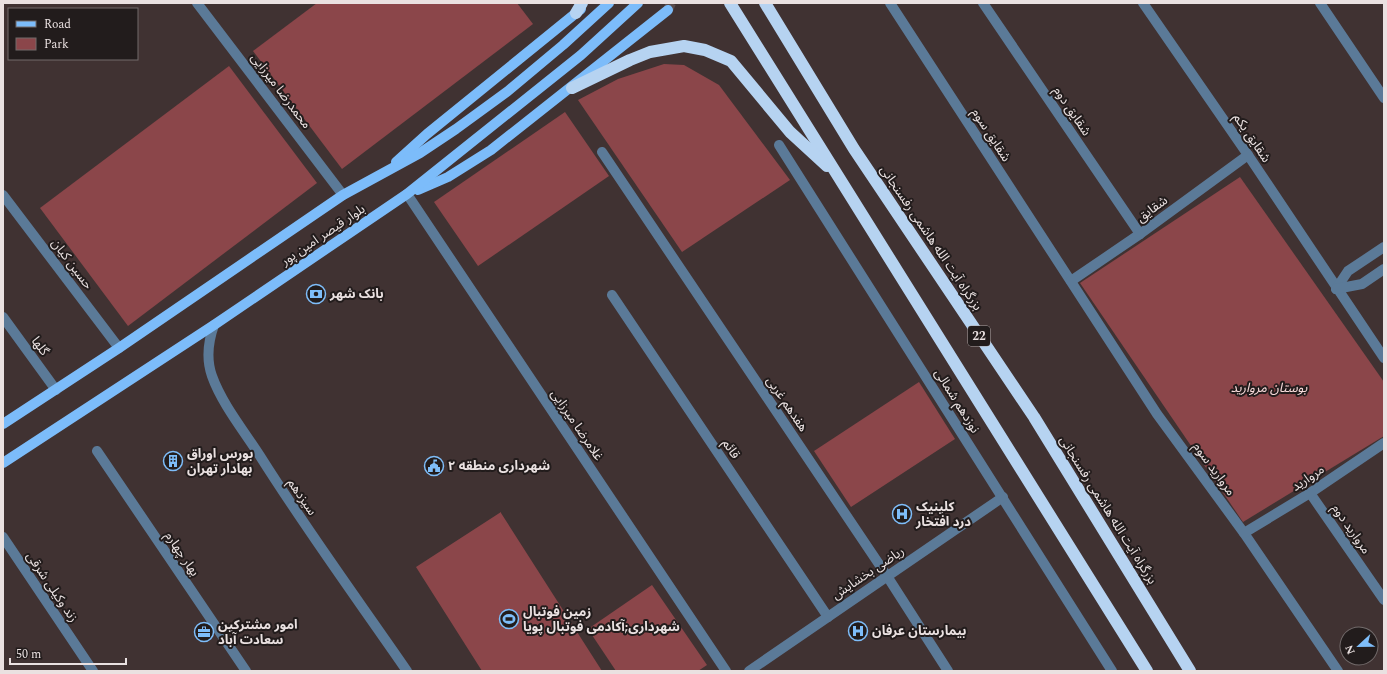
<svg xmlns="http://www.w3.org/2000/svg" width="1387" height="674" font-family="Spectral,'Noto Sans Arabic',serif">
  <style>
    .green { fill: #8b464a }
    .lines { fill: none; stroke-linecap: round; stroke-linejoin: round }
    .major-tunnel { stroke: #5a4c4c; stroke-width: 10; stroke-dasharray: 10 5; stroke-linecap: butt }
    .minor { stroke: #5b7a98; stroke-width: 10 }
    .major { stroke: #7cbcfa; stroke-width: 10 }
    .highway { stroke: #b6d3f1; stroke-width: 12 }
    .labels { text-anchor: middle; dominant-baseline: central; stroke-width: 4; stroke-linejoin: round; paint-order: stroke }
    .shield { fill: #221c1c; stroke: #aea6a6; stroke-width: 1 }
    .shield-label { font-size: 12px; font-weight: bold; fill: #eae1e1 }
    .street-label { font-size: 13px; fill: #eae1e1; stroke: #221c1c }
    .poi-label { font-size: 13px; font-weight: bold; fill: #eae1e1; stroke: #221c1c; text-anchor: start }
    .park-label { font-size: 13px; font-style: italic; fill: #f9dcdc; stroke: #221c1c }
  </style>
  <rect width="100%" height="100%" fill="#403232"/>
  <g class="green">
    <polygon points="317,3 517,3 533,24 342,169 253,51"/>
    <polygon points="664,64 684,65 719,85 790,180 682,252 578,100 618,79"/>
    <polygon points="229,66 317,183 128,326 40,208"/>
    <polygon points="565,112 609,176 478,266 434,202"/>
    <polygon points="1240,177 1384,382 1384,436 1243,522 1080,283"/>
    <polygon points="919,382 955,439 851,507 814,451"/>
    <polygon points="501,512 501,513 602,671 482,671 416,567"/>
    <polygon points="652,585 707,665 698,671 616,671 588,629"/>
  </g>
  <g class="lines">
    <polyline class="major-tunnel" points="668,10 671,3"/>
    <g class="minor">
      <polyline points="197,3 343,195"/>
      <polyline points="890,3 1157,414 1244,533 1338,671"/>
      <polyline points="983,3 1140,234"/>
      <polyline points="1143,3 1248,155 1384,358"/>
      <polyline points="1320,3 1384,98"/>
      <polyline points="779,145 1112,671"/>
      <polyline points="602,152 887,576 948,671"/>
      <polyline points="407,194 726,671"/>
      <polyline points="3,195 119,348"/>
      <polyline points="1071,281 1140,234 1248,155"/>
      <polyline points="1336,289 1348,271 1384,247"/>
      <polyline points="1336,289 1362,284 1384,269"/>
      <polyline points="612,295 828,617"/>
      <polyline points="3,317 56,390"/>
      <path d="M214 325C208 342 206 359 212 376 222 404 244 431 260 456 306 529 358 600 407 671"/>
      <polyline points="97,451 246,671"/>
      <polyline points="1310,493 1384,600"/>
      <polyline points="1244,533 1310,493 1384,443"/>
      <polyline points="3,537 93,671"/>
      <polyline points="749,671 1003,497"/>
    </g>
    <g class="major">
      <polyline points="396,162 427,134 581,9"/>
      <polyline points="418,190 448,177 491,150 668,10"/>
      <polyline points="3,424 119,348 343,195 420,153 456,129 508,91 563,45 609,3"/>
      <polyline points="3,463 214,325 407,194 581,55 638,3"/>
    </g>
    <g class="highway">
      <polyline points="730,3 1147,671"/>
      <polyline points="765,3 854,149 1034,417 1190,671"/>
      <polyline points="576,13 582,3"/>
      <polyline points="572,88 630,60 650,52 684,46 705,50 731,61 790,132 827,166"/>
    </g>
  </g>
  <defs>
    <symbol id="bank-ring" viewBox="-11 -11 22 22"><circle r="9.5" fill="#221c1c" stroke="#7ebdf9" stroke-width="1.5"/><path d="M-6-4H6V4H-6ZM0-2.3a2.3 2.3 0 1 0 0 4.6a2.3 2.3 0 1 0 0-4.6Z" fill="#7ebdf9"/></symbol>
    <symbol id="building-ring" viewBox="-11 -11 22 22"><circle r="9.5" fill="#221c1c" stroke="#7ebdf9" stroke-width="1.5"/><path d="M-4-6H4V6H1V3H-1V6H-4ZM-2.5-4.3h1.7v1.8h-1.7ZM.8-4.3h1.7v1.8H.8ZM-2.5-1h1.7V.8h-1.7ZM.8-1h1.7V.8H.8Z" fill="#7ebdf9"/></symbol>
    <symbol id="civic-ring" viewBox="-11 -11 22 22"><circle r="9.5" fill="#221c1c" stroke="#7ebdf9" stroke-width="1.5"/><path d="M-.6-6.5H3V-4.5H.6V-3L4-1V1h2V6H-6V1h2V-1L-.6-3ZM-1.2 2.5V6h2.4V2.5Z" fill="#7ebdf9"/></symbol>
    <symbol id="hospital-ring" viewBox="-11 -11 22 22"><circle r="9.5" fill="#221c1c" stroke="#7ebdf9" stroke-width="1.5"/><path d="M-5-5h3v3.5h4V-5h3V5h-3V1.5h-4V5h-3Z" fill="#7ebdf9"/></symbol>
    <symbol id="stadium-ring" viewBox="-11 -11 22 22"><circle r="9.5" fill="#221c1c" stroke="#7ebdf9" stroke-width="1.5"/><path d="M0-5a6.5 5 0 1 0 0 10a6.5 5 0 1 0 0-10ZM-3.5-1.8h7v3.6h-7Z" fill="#7ebdf9"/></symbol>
    <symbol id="office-ring" viewBox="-11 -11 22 22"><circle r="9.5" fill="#221c1c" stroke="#7ebdf9" stroke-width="1.5"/><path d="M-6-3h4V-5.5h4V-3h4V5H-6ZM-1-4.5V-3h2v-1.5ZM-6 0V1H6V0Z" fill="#7ebdf9"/></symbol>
  </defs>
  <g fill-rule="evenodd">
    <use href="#bank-ring" x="305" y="283" width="22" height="22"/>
    <use href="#building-ring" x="162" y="450" width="22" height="22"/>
    <use href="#civic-ring" x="423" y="455" width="22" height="22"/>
    <use href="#hospital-ring" x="891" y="503" width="22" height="22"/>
    <use href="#stadium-ring" x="498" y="608" width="22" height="22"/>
    <use href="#hospital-ring" x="847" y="620" width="22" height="22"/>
    <use href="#office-ring" x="193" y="621" width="22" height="22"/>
  </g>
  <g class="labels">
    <rect class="shield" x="968" y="326" width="22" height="20" rx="3"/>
    <g class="shield-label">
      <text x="979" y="336">22</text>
    </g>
    <g class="street-label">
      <text transform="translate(281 91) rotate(53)">محمدرضا میرزایی</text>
      <text transform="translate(1072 111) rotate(56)">شقایق دوم</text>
      <text transform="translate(991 135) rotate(57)">شقایق سوم</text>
      <text transform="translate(1252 138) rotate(56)">شقایق یکم</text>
      <text transform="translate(1152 209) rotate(-36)">شقایق</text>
      <text transform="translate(323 235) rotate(-34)">بلوار قیصر امین پور</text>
      <text transform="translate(931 238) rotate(56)">بزرگراه آیت الله هاشمی رفسنجانی</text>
      <text transform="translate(72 264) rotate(53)">حسین کیان</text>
      <text transform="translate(40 346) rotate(54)">گلها</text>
      <text transform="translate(957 401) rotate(58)">نوزدهم شمالی</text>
      <text transform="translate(787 404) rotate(56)">هفدهم غربی</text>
      <text transform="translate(577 425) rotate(56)">غلامرضا میرزایی</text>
      <text transform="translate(731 449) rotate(56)">قائم</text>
      <text transform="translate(1214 469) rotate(54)">مروارید سوم</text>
      <text transform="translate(1308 478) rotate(-34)">مروارید</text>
      <text transform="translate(302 497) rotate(56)">سیزدهم</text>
      <text transform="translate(1108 510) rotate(58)">بزرگراه آیت الله هاشمی رفسنجانی</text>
      <text transform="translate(1351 529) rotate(55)">مروارید دوم</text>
      <text transform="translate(182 554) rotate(56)">بهار چهارم</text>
      <text transform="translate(868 573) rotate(-34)">ریاضی بخشایش</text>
      <text transform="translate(52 587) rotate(56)">زند وکیلی شرقی</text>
    </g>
    <g class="poi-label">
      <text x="330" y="294">بانک شهر</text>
      <text x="187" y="454">بورس اوراق<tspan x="187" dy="15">بهادار تهران</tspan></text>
      <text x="448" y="466">شهرداری منطقه ۲</text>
      <text x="916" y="507">کلینیک<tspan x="916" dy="15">درد افتخار</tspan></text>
      <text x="523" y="612">زمین فوتبال<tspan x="523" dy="15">شهرداری;آکادمی فوتبال پویا</tspan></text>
      <text x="218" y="625">امور مشترکین<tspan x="218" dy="15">سعادت آباد</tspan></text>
      <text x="872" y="631">بیمارستان عرفان</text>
    </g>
    <g class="park-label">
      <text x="1269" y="388">بوستان مروارید</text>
    </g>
  </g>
  <rect width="1387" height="674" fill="none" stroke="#eae1e1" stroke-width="8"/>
  <rect x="8" y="8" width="130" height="52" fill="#221c1c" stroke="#726b6b"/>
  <rect x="16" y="21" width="20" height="6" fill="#7cbcfa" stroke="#726b6b"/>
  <text x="44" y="28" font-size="12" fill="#eae1e1">Road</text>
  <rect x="16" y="38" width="20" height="12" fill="#8b464a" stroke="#726b6b"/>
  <text x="44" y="48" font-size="12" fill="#eae1e1">Park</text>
  <g transform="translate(1359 646) rotate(248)"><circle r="19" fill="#221c1c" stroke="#726b6b"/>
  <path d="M0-3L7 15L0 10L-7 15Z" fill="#7ebdf9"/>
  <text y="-6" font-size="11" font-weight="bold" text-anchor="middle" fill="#eae1e1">N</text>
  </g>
  <path d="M10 658v6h116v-6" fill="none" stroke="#eae1e1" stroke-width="2"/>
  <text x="16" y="658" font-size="12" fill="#eae1e1" stroke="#221c1c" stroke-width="3" paint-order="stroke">50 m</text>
</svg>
